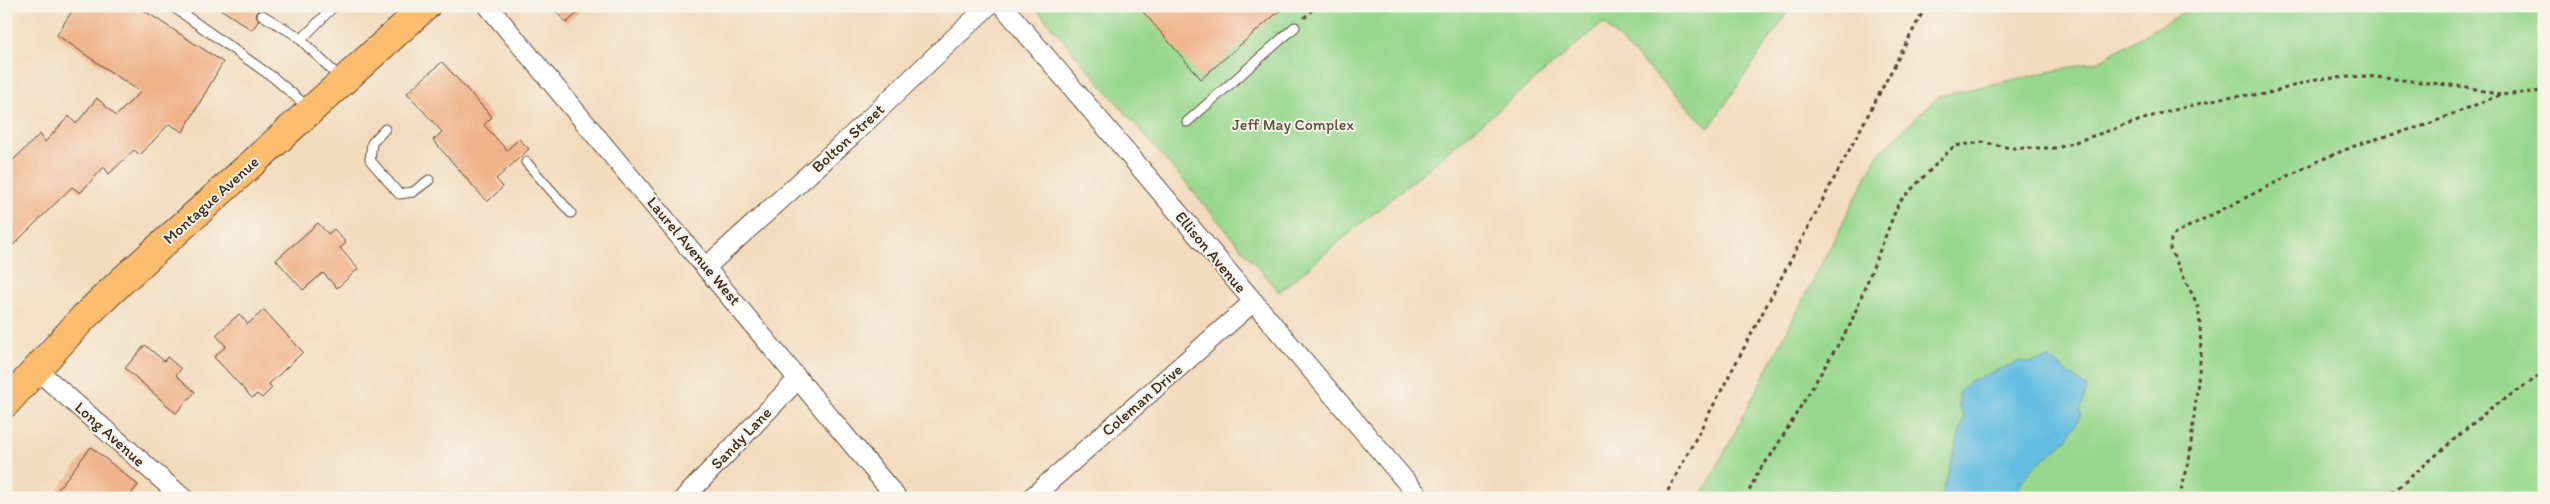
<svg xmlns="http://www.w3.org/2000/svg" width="2550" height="504" font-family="Itim,sans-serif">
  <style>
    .green { fill: #98d88e; stroke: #6a8156 }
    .water { fill: #64bde1; stroke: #507480 }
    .building { fill: #f0b48b }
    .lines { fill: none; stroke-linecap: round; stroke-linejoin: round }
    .lane-casing { stroke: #574536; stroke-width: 11 }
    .street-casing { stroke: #574536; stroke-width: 21 }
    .primary-casing { stroke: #574536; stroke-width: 30 }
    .path { stroke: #574536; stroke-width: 3; stroke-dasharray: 4 4; stroke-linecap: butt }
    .lane { stroke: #fff; stroke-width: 9 }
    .street { stroke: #fff; stroke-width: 19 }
    .primary { stroke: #fcbd6e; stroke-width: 28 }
    .labels { text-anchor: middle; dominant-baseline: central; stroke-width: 4; stroke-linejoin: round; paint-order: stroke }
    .park-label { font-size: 16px; fill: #52563a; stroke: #f7f3e8 }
    .street-label { font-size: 16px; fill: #3b2a1e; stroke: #f7f3e8 }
  </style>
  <rect width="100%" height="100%" fill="#f7f3e8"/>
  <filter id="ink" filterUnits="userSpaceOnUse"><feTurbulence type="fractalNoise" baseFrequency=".02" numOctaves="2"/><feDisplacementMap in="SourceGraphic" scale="10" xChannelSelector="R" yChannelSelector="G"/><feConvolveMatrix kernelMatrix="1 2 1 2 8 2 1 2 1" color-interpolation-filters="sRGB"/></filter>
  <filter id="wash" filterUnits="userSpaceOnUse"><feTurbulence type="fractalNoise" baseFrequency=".0096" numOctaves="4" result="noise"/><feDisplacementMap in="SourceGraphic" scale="20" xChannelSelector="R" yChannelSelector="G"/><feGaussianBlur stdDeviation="1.12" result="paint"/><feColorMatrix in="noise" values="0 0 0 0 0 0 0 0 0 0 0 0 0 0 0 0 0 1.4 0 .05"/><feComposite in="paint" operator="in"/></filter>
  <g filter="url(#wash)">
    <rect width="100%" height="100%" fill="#f3dcbe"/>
    <g class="green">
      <polygon points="1034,6 1792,6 1709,128 1603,23 1279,292"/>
      <polygon points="2195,6 2544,6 2544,498 1701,498 1878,154 1939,96 2099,61"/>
    </g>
    <path class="water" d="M2049 358 2087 388 2080 411 2081 415C2076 424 2071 434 2064 442 2045 461 2022 468 2016 498H1941L1964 417 1959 407V392L1968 382 2020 361 2029 363Z"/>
    <g id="blocks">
      <g class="building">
        <polygon points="75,6 137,6 223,62 183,132 169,124 140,155 134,150 109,174 104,167 80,193 72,187 6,252 6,167 40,134 45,142 69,116 76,124 97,98 116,116 140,92 57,35"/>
        <polygon points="216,6 268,6 266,10 262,9 257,11 256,15 259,20 252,30"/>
        <polygon points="551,6 586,6 566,23"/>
        <polygon points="1138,6 1285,6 1201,79"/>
        <polygon points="442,62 492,117 484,125 507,150 519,139 529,149 496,179 503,187 487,202 433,140 442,132 407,93"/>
        <polygon points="318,223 328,234 334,229 346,243 340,248 358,269 337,288 323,273 303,290 276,260"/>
        <polygon points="264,310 303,352 269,384 272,388 262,398 257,394 252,398 214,357 226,346 216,335 239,314 248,324"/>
        <polygon points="145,345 164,361 167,357 181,369 176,375 195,392 176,413 125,368"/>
        <polygon points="91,447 138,485 128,498 51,498"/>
      </g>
    </g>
  </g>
  <g filter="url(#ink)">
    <use href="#blocks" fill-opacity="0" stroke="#574536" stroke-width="1"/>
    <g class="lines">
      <defs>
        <g id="lane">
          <polyline points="172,6 274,78 309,108"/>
          <polyline points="262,15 296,35 341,79"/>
          <polyline points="301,40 334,6"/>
          <polyline points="1187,122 1295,27"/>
          <polyline points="385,129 372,143 370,160 399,194 413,192 429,180"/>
          <polyline points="526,162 571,213"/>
        </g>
        <g id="street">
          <polyline points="488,6 897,498"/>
          <polyline points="1003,6 1420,498"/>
          <polyline points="706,267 850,137 988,6"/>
          <polyline points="37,370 183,498"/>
          <polyline points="684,498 798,379"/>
          <polyline points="1031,498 1253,302"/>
        </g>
        <polyline id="primary" points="6,403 84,317 123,280 426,6"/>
      </defs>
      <use href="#lane" class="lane-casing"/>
      <use href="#street" class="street-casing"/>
      <use href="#primary" class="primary-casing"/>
      <g class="path">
        <polyline points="1304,18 1311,11 1310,6"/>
        <polyline points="1664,498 1926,6"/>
        <polyline points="1746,498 1758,472 1772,454 1850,325 1899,202 1954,146 1983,142 2010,148 2057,148 2159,114 2225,97 2266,94 2316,79 2366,76 2467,87 2500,95"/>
        <polyline points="2179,498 2189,462 2201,353 2200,325 2198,306 2170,249 2171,239 2176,233 2318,161 2362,143 2426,125 2500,95 2544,91"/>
        <polyline points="2386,498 2491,408 2544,373"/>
      </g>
      <use href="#lane" class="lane"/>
      <use href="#street" class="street"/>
      <use href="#primary" class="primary"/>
    </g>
  </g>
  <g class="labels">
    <g class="park-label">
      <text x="1293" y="124">Jeff May Complex</text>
    </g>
    <g class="street-label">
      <text transform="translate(848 138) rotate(-43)">Bolton Street</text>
      <text transform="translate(211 200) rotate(-42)">Montague Avenue</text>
      <text transform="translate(694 251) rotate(50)">Laurel Avenue West</text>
      <text transform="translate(1211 252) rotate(50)">Ellison Avenue</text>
      <text transform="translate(1142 400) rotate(-41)">Coleman Drive</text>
      <text transform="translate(110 434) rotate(42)">Long Avenue</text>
      <text transform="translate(741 438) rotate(-46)">Sandy Lane</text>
    </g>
  </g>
  <rect width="2550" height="504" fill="none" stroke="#f7f3e8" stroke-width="25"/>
</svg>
